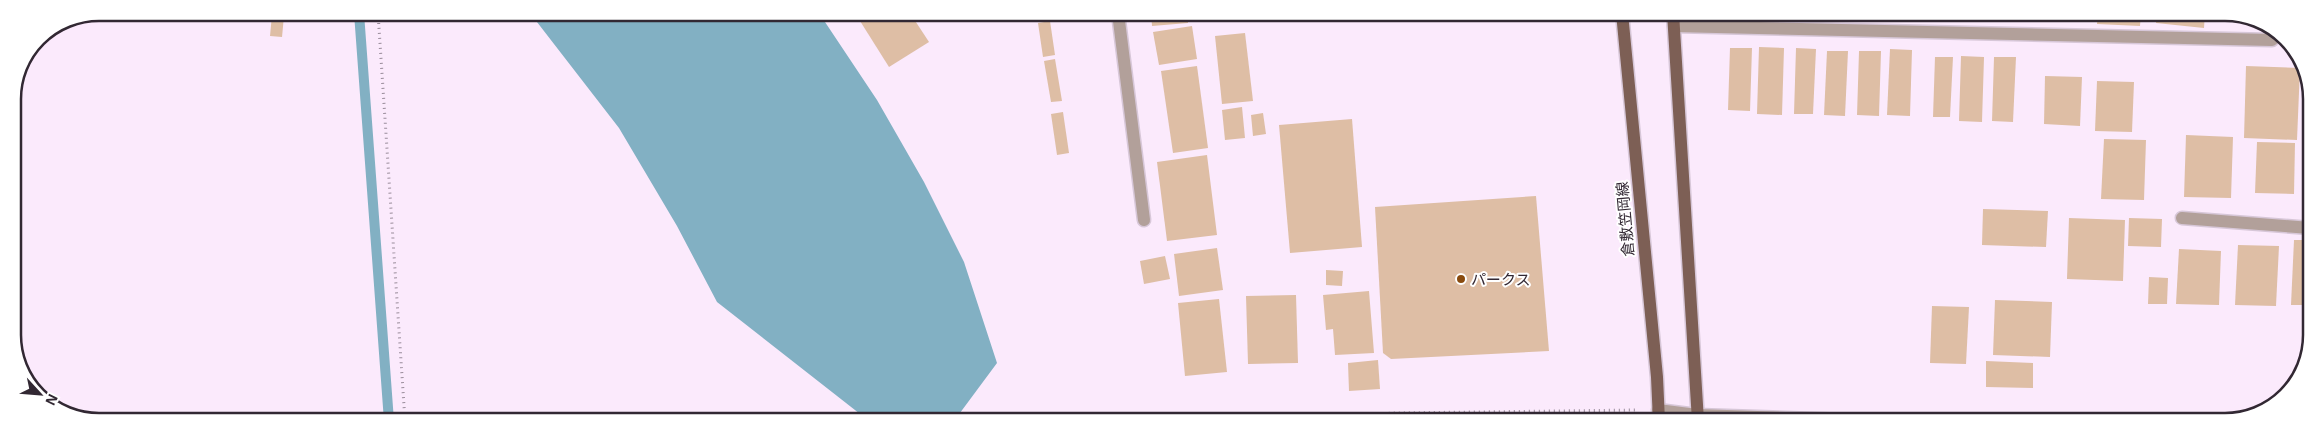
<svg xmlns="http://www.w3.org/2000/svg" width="2324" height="434" font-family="Arial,'Noto Sans JP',sans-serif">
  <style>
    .water { fill: #82b0c3 }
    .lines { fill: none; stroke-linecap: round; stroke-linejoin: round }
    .stream { stroke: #82b0c3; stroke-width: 10 }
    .building { fill: #debea5 }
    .minor-casing { stroke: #d7c7d8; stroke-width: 15 }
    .major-casing { stroke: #d7c7d8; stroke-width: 15 }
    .path { stroke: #998c9a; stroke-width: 3; stroke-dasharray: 1 4; stroke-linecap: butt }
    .minor { stroke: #b2a09a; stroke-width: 12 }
    .major { stroke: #7d5f55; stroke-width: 12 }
    .poi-dot { fill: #894b0f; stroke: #fff; stroke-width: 2 }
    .labels { text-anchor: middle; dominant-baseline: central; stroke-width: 4; stroke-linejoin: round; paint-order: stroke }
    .street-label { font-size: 15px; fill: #322833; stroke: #fff }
    .poi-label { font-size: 15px; fill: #322833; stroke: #fff; text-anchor: start }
    .rim { fill: none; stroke: #322833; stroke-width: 2.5 }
  </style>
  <rect width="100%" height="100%" fill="#fbeafc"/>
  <polygon class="water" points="530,13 819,13 877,100 924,182 964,262 997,363 954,421 869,421 717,302 677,226 619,128"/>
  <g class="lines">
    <polyline class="stream" points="359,13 389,421"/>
  </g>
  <g class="building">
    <polygon points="855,13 910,13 929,42 889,67"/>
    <polygon points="1000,13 1048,13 1049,15 1002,22"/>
    <polygon points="1151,13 1188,13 1188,23 1152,26"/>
    <polygon points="2098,13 2141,13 2140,26 2097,24"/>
    <polygon points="2157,13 2205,13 2204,28 2156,23"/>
    <polygon points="272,15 284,16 282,37 270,36"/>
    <polygon points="1050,21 1055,55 1043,57 1038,23"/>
    <polygon points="1192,26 1197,59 1159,65 1153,32"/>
    <polygon points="1245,33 1253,101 1222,104 1215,36"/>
    <polygon points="1759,47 1784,48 1782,115 1757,114"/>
    <polygon points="1730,48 1752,48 1750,111 1728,110"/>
    <polygon points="1796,48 1816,49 1813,114 1794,114"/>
    <polygon points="1890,49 1912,50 1910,116 1887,115"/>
    <polygon points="1827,51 1848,51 1845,116 1824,115"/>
    <polygon points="1859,51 1881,51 1879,116 1857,115"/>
    <polygon points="1961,56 1984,57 1982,122 1959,121"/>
    <polygon points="1935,57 1953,57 1950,117 1933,117"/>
    <polygon points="1994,57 2016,57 2013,122 1992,121"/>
    <polygon points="1055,59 1062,101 1051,102 1044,61"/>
    <polygon points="1197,66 1208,148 1173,153 1161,71"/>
    <polygon points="2246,66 2300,68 2297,140 2244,138"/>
    <polygon points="2045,76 2082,77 2080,126 2044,124"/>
    <polygon points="2307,77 2310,82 2310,114 2306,114"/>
    <polygon points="2097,81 2134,82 2132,132 2095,131"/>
    <polygon points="1242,107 1245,138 1225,140 1222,110"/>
    <polygon points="1063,112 1069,153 1057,155 1051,114"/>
    <polygon points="1263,113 1266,134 1253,136 1251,115"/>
    <polygon points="1352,119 1362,247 1290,253 1279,125"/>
    <polygon points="2186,135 2233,137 2231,198 2184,197"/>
    <polygon points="2104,139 2146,140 2144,200 2101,199"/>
    <polygon points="2257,142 2295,143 2294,194 2255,193"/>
    <polygon points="1207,155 1217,235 1167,241 1157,162"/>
    <polygon points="1536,196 1549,351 1391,359 1383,353 1375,207"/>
    <polygon points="1983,209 2048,211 2046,247 1982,245"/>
    <polygon points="2069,218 2125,220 2123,281 2067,279"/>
    <polygon points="2129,218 2162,219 2161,247 2128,246"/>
    <polygon points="2294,240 2310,240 2311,305 2291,305"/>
    <polygon points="2238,245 2279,246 2276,306 2235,305"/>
    <polygon points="1217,248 1223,290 1179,296 1174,254"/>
    <polygon points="2179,249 2221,251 2219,305 2176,304"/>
    <polygon points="1165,256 1170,279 1144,284 1140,261"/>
    <polygon points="1326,270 1343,271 1342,286 1326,285"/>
    <polygon points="2149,277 2168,278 2167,304 2148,304"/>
    <polygon points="1369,291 1374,353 1335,355 1333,329 1326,330 1323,295"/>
    <polygon points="1296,295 1298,363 1248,364 1246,296"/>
    <polygon points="1219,299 1227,372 1185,376 1178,303"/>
    <polygon points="1995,300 2052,302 2050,357 1993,355"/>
    <polygon points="1932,306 1969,307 1966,364 1930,363"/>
    <polygon points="1378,360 1380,389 1349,391 1348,363"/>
    <polygon points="1986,361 2033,363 2033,388 1986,387"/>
    <polygon points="2205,418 2235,419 2230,421 2205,421"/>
  </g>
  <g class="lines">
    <defs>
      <g id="minor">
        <polyline points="1118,13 1144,220"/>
        <polyline points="1674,26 2272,40"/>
        <polyline points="2182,218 2310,228"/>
        <polyline points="1658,410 1697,415 1875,421"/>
      </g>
      <g id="major">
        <polyline points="1622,13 1657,377 1659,421"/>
        <polyline points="1673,13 1698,421"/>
      </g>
    </defs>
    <use href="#minor" class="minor-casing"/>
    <use href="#major" class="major-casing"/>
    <g class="path">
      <polyline points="378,13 405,421"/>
      <polyline points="1204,421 1394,413 1637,410"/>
    </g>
    <use href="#minor" class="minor"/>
    <use href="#major" class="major"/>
  </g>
  <circle class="poi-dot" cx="1461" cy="279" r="5"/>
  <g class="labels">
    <g class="street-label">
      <text transform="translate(1625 219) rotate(-95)">倉敷笠岡線</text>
    </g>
    <g class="poi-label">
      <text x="1471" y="279">パークス</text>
    </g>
  </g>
  <path d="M0 0H2324V434H0ZM99 21H2225A78 78 0 0 1 2303 99V335A78 78 0 0 1 2225 413H99A78 78 0 0 1 21 335V99A78 78 0 0 1 99 21Z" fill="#fff" fill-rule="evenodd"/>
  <path class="rim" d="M99 21H2225A78 78 0 0 1 2303 99V335A78 78 0 0 1 2225 413H99A78 78 0 0 1 21 335V99A78 78 0 0 1 99 21Z"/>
  <g transform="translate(40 394) rotate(116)" stroke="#ffffff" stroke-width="4" paint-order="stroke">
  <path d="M0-4L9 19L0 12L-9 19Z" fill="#322833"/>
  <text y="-8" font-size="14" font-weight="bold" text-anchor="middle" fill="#322833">N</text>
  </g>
</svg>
